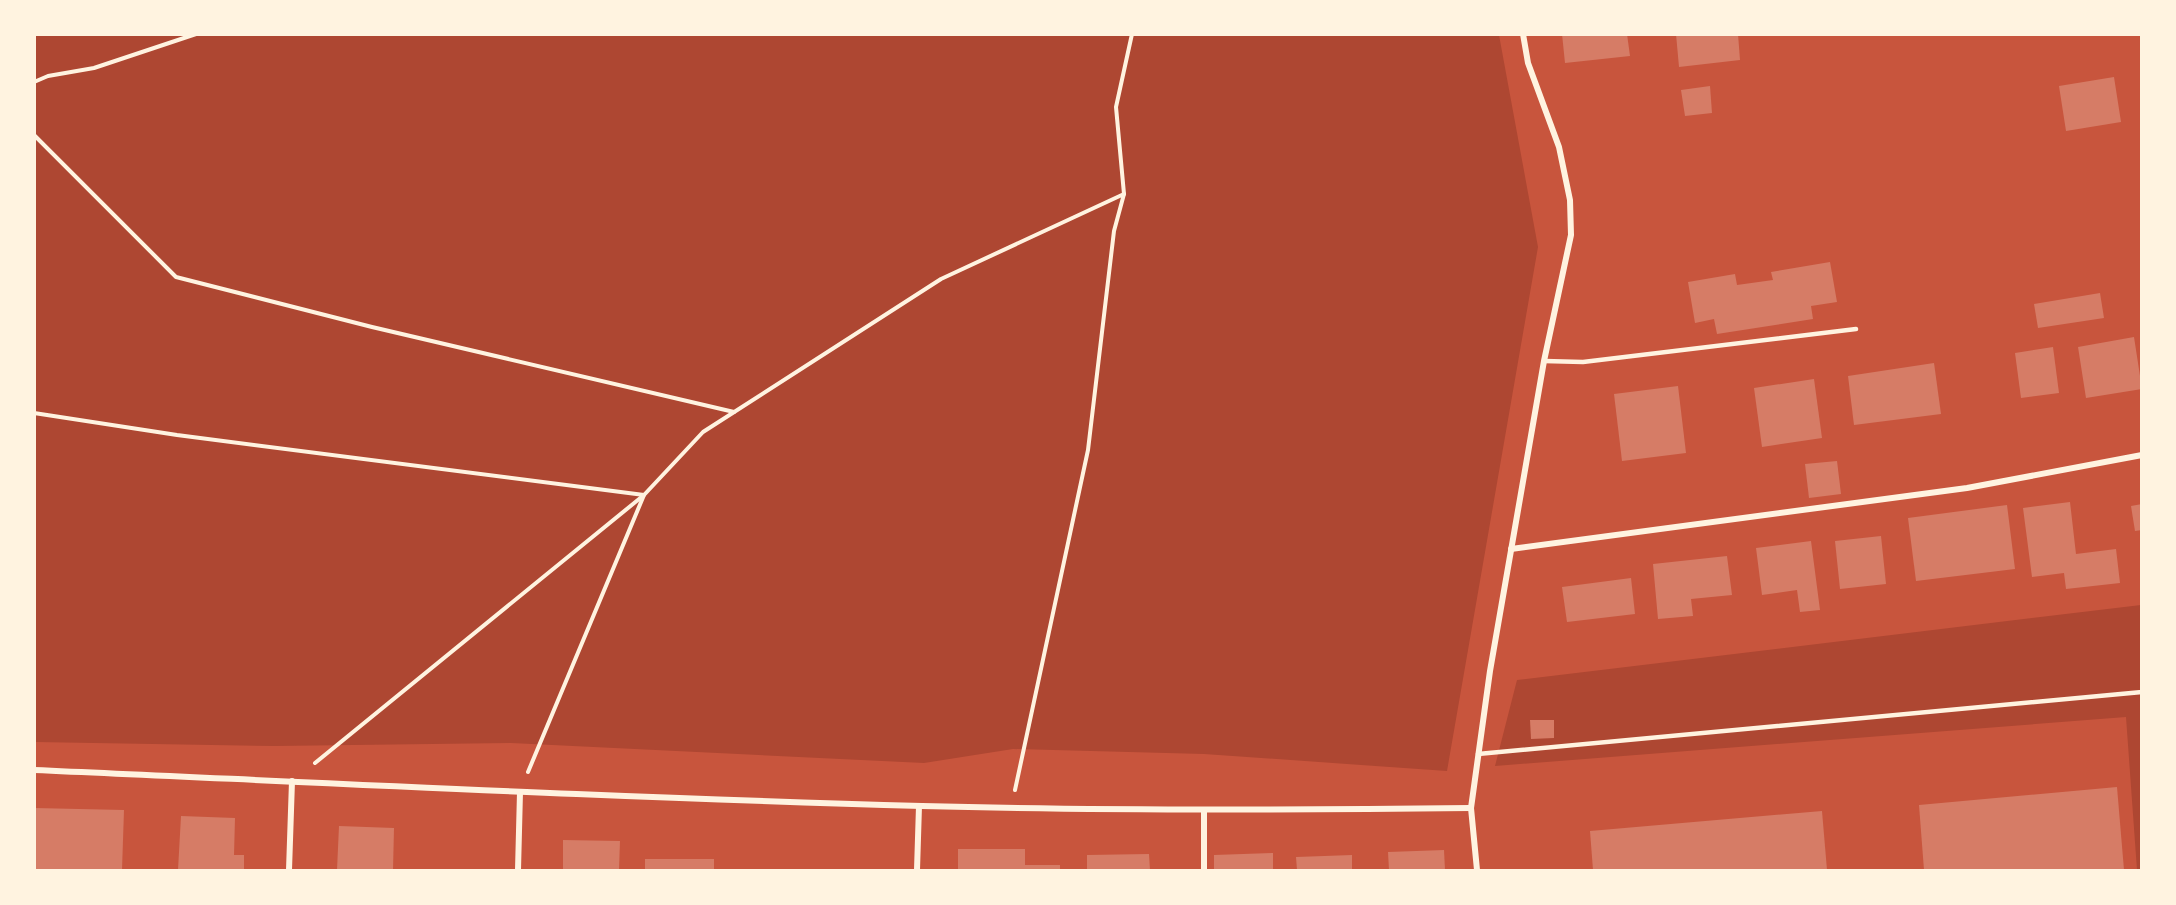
<svg xmlns="http://www.w3.org/2000/svg" width="2176" height="905" font-family="'Fira Sans',sans-serif">
  <style>
    .green { fill: #ae4732 }
    .building { fill: #d67c66 }
    .lines { fill: none; stroke-linecap: round; stroke-linejoin: round }
    .path { stroke: #fff3e0; stroke-width: 4 }
    .service { stroke: #fff3e0; stroke-width: 4.5 }
    .minor { stroke: #fff3e0; stroke-width: 6 }
  </style>
  <rect width="100%" height="100%" fill="#c8553d"/>
  <g class="green">
    <polygon points="35,35 1499,35 1538,247 1447,771 1204,754 1013,749 924,763 511,743 275,746 35,742"/>
    <polygon points="2141,605 2141,870 2137,870 2126,717 1495,766 1517,680"/>
  </g>
  <g class="building">
    <polygon points="1562,34 1627,34 1630,56 1565,63"/>
    <polygon points="1676,34 1738,34 1740,60 1679,67"/>
    <polygon points="2114,77 2121,122 2066,131 2059,86"/>
    <polygon points="1710,86 1712,113 1685,116 1681,90"/>
    <polygon points="1830,262 1837,302 1811,306 1813,319 1717,334 1714,319 1695,323 1688,282 1735,274 1737,285 1773,280 1771,272"/>
    <polygon points="2100,293 2104,318 2038,328 2034,304"/>
    <polygon points="2134,337 2142,389 2086,398 2078,347"/>
    <polygon points="2053,347 2059,393 2021,398 2015,353"/>
    <polygon points="1934,363 1941,414 1854,425 1848,376"/>
    <polygon points="1814,379 1822,438 1762,447 1754,388"/>
    <polygon points="1678,386 1686,453 1622,461 1614,394"/>
    <polygon points="1837,461 1841,494 1809,498 1805,464"/>
    <polygon points="2070,502 2076,554 2116,549 2120,583 2066,589 2064,573 2032,577 2023,508"/>
    <polygon points="2142,504 2142,530 2135,531 2131,506"/>
    <polygon points="2007,505 2015,569 1916,581 1908,518"/>
    <polygon points="1881,536 1886,584 1840,589 1835,541"/>
    <polygon points="1811,541 1820,610 1800,612 1797,590 1762,595 1756,548"/>
    <polygon points="1727,556 1732,595 1691,599 1693,616 1658,619 1653,564"/>
    <polygon points="1631,578 1635,614 1567,622 1562,587"/>
    <polygon points="1530,720 1554,720 1554,738 1531,739"/>
    <polygon points="2117,787 2124,870 1924,870 1919,805"/>
    <polygon points="34,808 124,810 122,870 34,870"/>
    <polygon points="1822,811 1827,870 1593,870 1590,831"/>
    <polygon points="181,816 235,818 234,855 244,855 244,870 178,870"/>
    <polygon points="339,826 394,828 393,870 337,870"/>
    <polygon points="563,840 620,841 619,870 563,870"/>
    <polygon points="958,849 1025,849 1025,865 1060,865 1060,870 958,870"/>
    <polygon points="1444,850 1445,870 1389,870 1388,852"/>
    <polygon points="1273,853 1273,870 1214,870 1214,855"/>
    <polygon points="1149,854 1150,870 1087,870 1087,855"/>
    <polygon points="1352,855 1352,870 1297,870 1296,857"/>
    <rect x="645" y="859" width="69" height="11"/>
  </g>
  <g class="lines">
    <g class="path">
      <polyline points="34,82 48,76 94,68 196,34"/>
      <polyline points="34,135 176,277 372,327 734,412"/>
      <polyline points="34,413 177,435 644,495 528,772"/>
      <polyline points="315,763 644,495 703,432 941,279 1124,194"/>
      <polyline points="1015,790 1088,450 1114,231 1124,194 1116,107 1132,34"/>
    </g>
    <g class="service">
      <polyline points="1544,361 1583,362 1856,329"/>
      <polyline points="1478,754 2142,692"/>
    </g>
    <g class="minor">
      <polyline points="1511,549 1967,488 2142,455"/>
      <path d="M34 770C330 783 626 798 922 806 1105 811 1288 810 1471 808"/>
      <polyline points="289,870 292,781"/>
      <polyline points="518,870 520,792"/>
      <polyline points="917,870 919,806"/>
      <polyline points="1204,870 1204,811"/>
      <polyline points="1477,870 1471,808 1490,671 1544,361 1571,235 1570,200 1559,147 1528,63 1523,34"/>
    </g>
  </g>
  <rect width="2176" height="905" fill="none" stroke="#fff3e0" stroke-width="72"/>
</svg>
